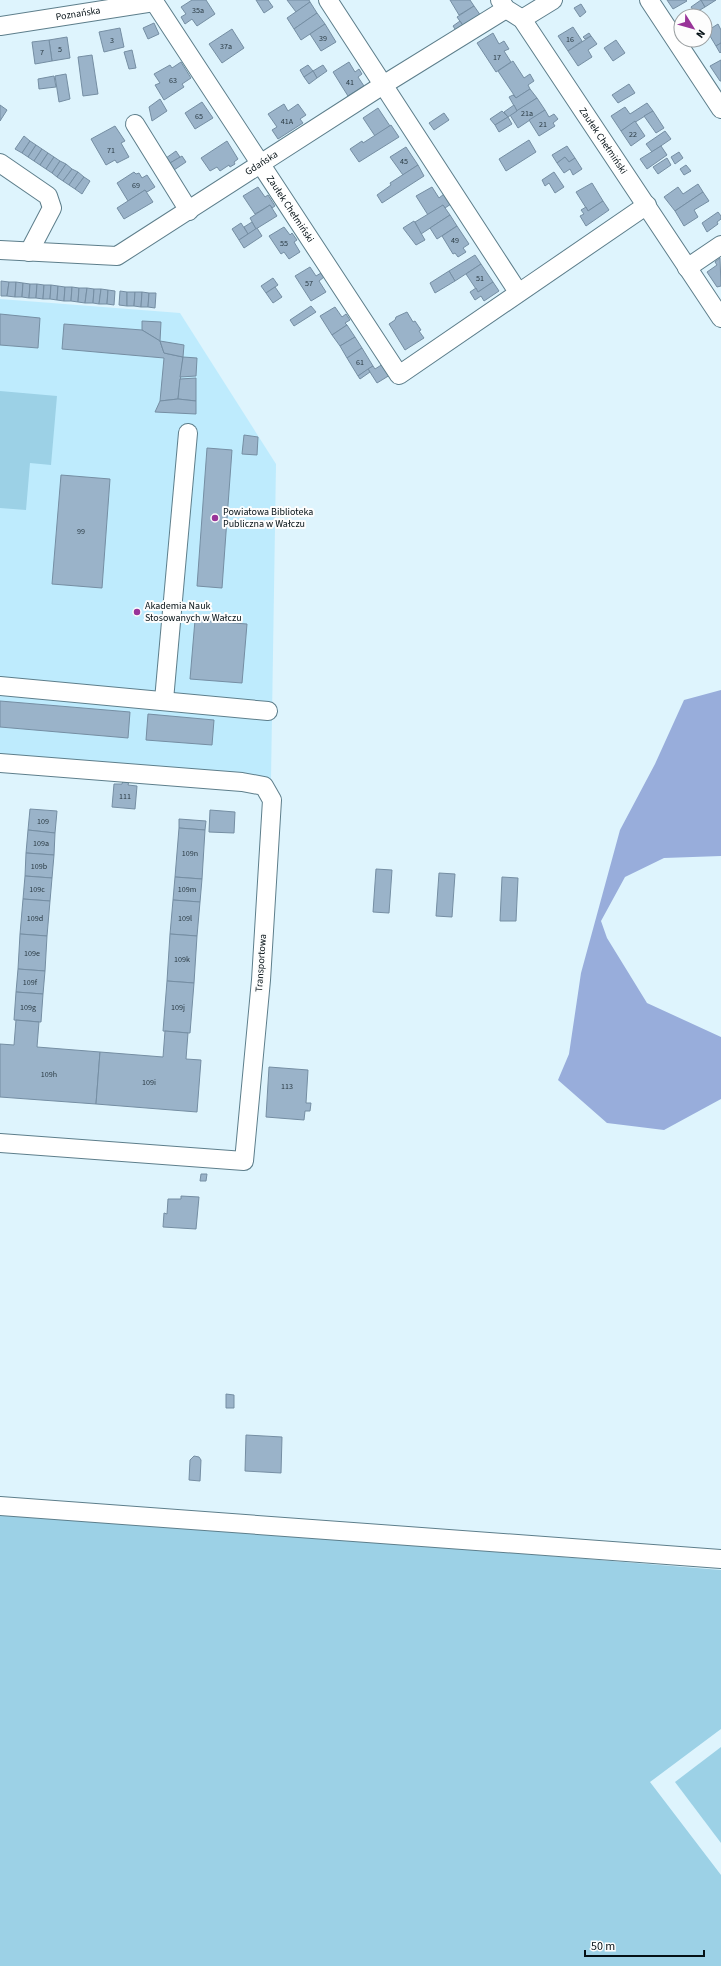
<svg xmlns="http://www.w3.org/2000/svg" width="721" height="1966" font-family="'Source Sans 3',sans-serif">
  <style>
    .built { fill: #beebfd }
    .green { fill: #9cd1e6 }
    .water { fill: #98addb }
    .building { fill: #9ab3c9; stroke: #758ea3 }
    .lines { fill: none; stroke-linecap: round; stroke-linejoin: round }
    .minor-casing { stroke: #5d7e8b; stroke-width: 20 }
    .minor { stroke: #fff; stroke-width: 18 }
    .poi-dot { fill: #993499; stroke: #fdfdfd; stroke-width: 1.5 }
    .labels { text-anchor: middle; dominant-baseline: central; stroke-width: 4; stroke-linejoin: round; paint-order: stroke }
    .number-label { font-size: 8px; fill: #2a3a43 }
    .street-label { font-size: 10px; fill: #051116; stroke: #fdfdfd }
    .poi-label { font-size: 10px; fill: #051116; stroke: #fdfdfd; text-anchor: start }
  </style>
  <rect width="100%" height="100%" fill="#def4fd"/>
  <polygon class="built" points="0,299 180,313 276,464 271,780 0,759"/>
  <g class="green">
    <polygon points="0,391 57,396 51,465 30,463 26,510 0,508"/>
    <polygon points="0,1511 721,1570 721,1729 650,1782 721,1875 721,1966 0,1966"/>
    <polygon points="721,1747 721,1843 675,1782"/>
  </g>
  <polygon class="water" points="721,690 721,856 664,858 625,877 601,921 607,938 647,1003 721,1037 721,1099 664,1130 607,1123 558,1080 569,1054 581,973 620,830 655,764 684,700"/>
  <g class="building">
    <polygon points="192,0 206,0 215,14 197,26 192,19 185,24 181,17 186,14 181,7"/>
    <polygon points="256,0 268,0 273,7 264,13"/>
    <polygon points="287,0 309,0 310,2 296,12"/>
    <polygon points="450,0 470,0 474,6 459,15"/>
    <polygon points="667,0 686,0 687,1 673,9"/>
    <polygon points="701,0 705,7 695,13 691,7"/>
    <polygon points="701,0 716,0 705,7"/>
    <polygon points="310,2 317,13 294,29 287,18"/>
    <polygon points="581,4 586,12 580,17 574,8"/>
    <polygon points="474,6 481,16 464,27 457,17"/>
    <polygon points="317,13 325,24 301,40 294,29"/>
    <polygon points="460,21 464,27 457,32 453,26"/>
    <polygon points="154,23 159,34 148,39 143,28"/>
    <polygon points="325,24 336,42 321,51 310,34"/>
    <polygon points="718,24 721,30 721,43 716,46 707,31"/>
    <polygon points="573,27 582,41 568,51 558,36"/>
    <polygon points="120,28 124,47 104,52 99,32"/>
    <polygon points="232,29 244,48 222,63 209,44"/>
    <polygon points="493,33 499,44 504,41 509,49 504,51 511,62 496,72 477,43"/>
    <polygon points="589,33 591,36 585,39 583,37"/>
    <polygon points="591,36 597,44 588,50 592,57 578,66 568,51"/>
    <polygon points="67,37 70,58 52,61 49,40"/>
    <polygon points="49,40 52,61 35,64 32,42"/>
    <polygon points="616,40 625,53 613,61 604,48"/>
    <polygon points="721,43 721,52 720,53 716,46"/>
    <polygon points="132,50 136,68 129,69 124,52"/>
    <polygon points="92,55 98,94 83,96 78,57"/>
    <polygon points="721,60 721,81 720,81 710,66"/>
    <polygon points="513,61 524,78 530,74 534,81 528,85 530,89 516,98 498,71"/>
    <polygon points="181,62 191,78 182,84 184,87 164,100 155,85 160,83 154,74 170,65 172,68"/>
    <polygon points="349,62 355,72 359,69 362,74 358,77 364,86 348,96 333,72"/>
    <polygon points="308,65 313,71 304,77 300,70"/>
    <polygon points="323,65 327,71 317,78 313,71"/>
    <polygon points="313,71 317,78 309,84 304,77"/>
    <polygon points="66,74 70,99 59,102 55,76"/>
    <polygon points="54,76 56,87 39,89 38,79"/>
    <polygon points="629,84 635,93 618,103 612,95"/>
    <polygon points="530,89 537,98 517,111 509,97 513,95 516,98"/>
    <polygon points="537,98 545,110 518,128 510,115"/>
    <polygon points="160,99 167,111 152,121 149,107"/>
    <polygon points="202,102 213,118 195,129 185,113"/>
    <polygon points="647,103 653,111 621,131 611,116 625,107 630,114"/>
    <polygon points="284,104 288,111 298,104 306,115 300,119 303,123 278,139 272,130 277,127 268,114"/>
    <polygon points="0,105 7,110 0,121"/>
    <polygon points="514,105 517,111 508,117 504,112"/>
    <polygon points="378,108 390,126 375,136 363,118"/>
    <polygon points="545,110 549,117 554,114 558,119 553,123 555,126 539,136 529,120"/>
    <polygon points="502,111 508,117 495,125 490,119"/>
    <polygon points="653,111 664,128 656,133 644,116"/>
    <polygon points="444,113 449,120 434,130 429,123"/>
    <polygon points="508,117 512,124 499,132 495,125"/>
    <polygon points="635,121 645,136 631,146 621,131"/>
    <polygon points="391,125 399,137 359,162 350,149 362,141 363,143"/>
    <polygon points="115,126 125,141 121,143 129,157 117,163 115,160 106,165 91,139"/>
    <polygon points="665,131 671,139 652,152 646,144"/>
    <polygon points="24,136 30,141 22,153 15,149"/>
    <polygon points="529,140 536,152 506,171 499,159"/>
    <polygon points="30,141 36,145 28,157 22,153"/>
    <polygon points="227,141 238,159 234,162 235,164 230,167 229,165 220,171 217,167 210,171 201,158"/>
    <polygon points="36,145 42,149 34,161 28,157"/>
    <polygon points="567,146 575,158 569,162 565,157 557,163 552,155"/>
    <polygon points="661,146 667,155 647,169 640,159"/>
    <polygon points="406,147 418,165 403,175 390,157"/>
    <polygon points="42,149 48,153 40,165 34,161"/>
    <polygon points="176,151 180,157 170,163 166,158"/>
    <polygon points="679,152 683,158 675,164 671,157"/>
    <polygon points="48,153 54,157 46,169 40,165"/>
    <polygon points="182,156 186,162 174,170 170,163"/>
    <polygon points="54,157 60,161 52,173 46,169"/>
    <polygon points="565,157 569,162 575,158 582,169 573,175 570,169 564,173 557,163"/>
    <polygon points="667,158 671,165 658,174 653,167"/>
    <polygon points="60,161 66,164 57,177 52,173"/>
    <polygon points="66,164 72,169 63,181 57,177"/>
    <polygon points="418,165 424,176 382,203 377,195 391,185 390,183"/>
    <polygon points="686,165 691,171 684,175 680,169"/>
    <polygon points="72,169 78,172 69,185 63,181"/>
    <polygon points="78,172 84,177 75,189 69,185"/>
    <polygon points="134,172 136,174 139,173 142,178 147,175 155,187 147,192 145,190 128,201 117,183"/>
    <polygon points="554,172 564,187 555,193 549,183 545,186 542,180"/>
    <polygon points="84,177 90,181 82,194 75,189"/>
    <polygon points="592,183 603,201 588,211 576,192"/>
    <polygon points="698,184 703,192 675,211 664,197 678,187 683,194"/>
    <polygon points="258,187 265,197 268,195 275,206 272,208 270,205 255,214 243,196"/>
    <polygon points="432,187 439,198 444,194 451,204 445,208 443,205 428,215 416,196"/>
    <polygon points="145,190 153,202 124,219 117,208"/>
    <polygon points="703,192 709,201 694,210 698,217 684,226 675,211"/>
    <polygon points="603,201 609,210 586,226 580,216 584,214 581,210 586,207 588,211"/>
    <polygon points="270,205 277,216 256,229 250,218"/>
    <polygon points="443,205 450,215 421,234 415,222"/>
    <polygon points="718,212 721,216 721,219 717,222 718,224 707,232 702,223"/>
    <polygon points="450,215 457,226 437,239 430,228"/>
    <polygon points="414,221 425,240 416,245 403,228"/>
    <polygon points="252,222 256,229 248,234 244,227"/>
    <polygon points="241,223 248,234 239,240 232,229"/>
    <polygon points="457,226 469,244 463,248 466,252 458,257 455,253 453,254 442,236"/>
    <polygon points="284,227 290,235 292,233 297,240 294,242 300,252 289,259 284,252 281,254 269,236"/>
    <polygon points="257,228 262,236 244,248 239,240"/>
    <polygon points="475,255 481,264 455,281 449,271"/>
    <polygon points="720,258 721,286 717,287 707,272 717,265 715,262"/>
    <polygon points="481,264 493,282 478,292 466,274"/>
    <polygon points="310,267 316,276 321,273 324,277 319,281 326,292 311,301 295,276"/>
    <polygon points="449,271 455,281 435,293 430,283"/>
    <polygon points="273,278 278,285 266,293 261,286"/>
    <polygon points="1,281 9,282 7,296 1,296"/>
    <polygon points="9,282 16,282 15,297 7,296"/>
    <polygon points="16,282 23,283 22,297 15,297"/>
    <polygon points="493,282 499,291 484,301 481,296 475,300 470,292 476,288 478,292"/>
    <polygon points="23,283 30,284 29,298 22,297"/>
    <polygon points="30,284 37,284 36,298 29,298"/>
    <polygon points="37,284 44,285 43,299 36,298"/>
    <polygon points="44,285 51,285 50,299 43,299"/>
    <polygon points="51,285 58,286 57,300 50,299"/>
    <polygon points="58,286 65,287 64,301 57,300"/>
    <polygon points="65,287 72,287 71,301 64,301"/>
    <polygon points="72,287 79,288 78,302 71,301"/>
    <polygon points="275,287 282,297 273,303 266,293"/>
    <polygon points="79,288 87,288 85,303 78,302"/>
    <polygon points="87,288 94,289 93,303 85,303"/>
    <polygon points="94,289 101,289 99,304 93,303"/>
    <polygon points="101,289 108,290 107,304 99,304"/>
    <polygon points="108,290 115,291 114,305 107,304"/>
    <polygon points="120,291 127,292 127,306 119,305"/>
    <polygon points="127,292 135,292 134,306 127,306"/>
    <polygon points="135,292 142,292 141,307 134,306"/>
    <polygon points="142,292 149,293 148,307 141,307"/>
    <polygon points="149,293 156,293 155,308 148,307"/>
    <polygon points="311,306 316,312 294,326 290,320"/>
    <polygon points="335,307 342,317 346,314 350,320 345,323 347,325 332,335 320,316"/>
    <polygon points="407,312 413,322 415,321 421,330 419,331 424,338 405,350 389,324 395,320 396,317"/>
    <polygon points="0,314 40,318 38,348 0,345"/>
    <polygon points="142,321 161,322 160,341 142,330"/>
    <polygon points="64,324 142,330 160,341 164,353 183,357 178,399 160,401 164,358 62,349"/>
    <polygon points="347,325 355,337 340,346 332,335"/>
    <polygon points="355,337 362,348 347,358 340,346"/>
    <polygon points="160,341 184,345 183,357 164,353"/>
    <polygon points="362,348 373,366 358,376 347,358"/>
    <polygon points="183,357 197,358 196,376 180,377"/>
    <polygon points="383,364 390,375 377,383 368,369 373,366 375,369"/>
    <polygon points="368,369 370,372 360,379 358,376"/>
    <polygon points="196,378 196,401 178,399 180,379"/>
    <polygon points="178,399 196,401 196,414 155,412 160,401"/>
    <polygon points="244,435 258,437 257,455 242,454"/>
    <polygon points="207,448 232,450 222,588 197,586"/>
    <polygon points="61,475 110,479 102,588 52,584"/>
    <polygon points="195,620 247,624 242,683 190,679"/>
    <polygon points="0,701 130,712 128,738 0,727"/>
    <polygon points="148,714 214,720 212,745 146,740"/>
    <polygon points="123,781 129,781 128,785 137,786 135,809 112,807 114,784 122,784"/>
    <polygon points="30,809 57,811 55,833 28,830"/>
    <polygon points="210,810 235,812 234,833 209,832"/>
    <polygon points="179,819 206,821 205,830 179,828"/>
    <polygon points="179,828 205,830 202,879 175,877"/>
    <polygon points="28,830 55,833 54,855 26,853"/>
    <polygon points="26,853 54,855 52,878 25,876"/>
    <polygon points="376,869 392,870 389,913 373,912"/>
    <polygon points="439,873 455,874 452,917 436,916"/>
    <polygon points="25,876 52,878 50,901 23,899"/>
    <polygon points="175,877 202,879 200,902 173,900"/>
    <polygon points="502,877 518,878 516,921 500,921"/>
    <polygon points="23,899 50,901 47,936 20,934"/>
    <polygon points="173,900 200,902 197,936 170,934"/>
    <polygon points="20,934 47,936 45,971 18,969"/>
    <polygon points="170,934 197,936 194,983 167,981"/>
    <polygon points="18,969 45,971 43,994 16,992"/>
    <polygon points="167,981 194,983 190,1033 163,1031"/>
    <polygon points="16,992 43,994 41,1022 14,1020"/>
    <polygon points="16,1020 39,1022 37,1047 100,1052 96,1104 0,1097 0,1044 14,1045"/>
    <polygon points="165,1031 188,1033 186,1059 201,1060 197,1112 96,1104 100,1052 163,1057"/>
    <polygon points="269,1067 308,1070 306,1103 311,1103 310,1111 305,1111 304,1120 266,1117"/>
    <polygon points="201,1174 207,1174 206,1181 200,1181"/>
    <polygon points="181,1196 199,1197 196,1229 163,1227 164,1213 167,1214 168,1199 181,1199"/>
    <polygon points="226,1394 234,1395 234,1408 226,1408"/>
    <polygon points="246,1435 282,1437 281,1473 245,1471"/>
    <polygon points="194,1456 199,1457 201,1460 200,1481 189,1480 190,1460"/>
  </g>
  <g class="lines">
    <defs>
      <g id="minor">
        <path id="s1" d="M153 0 399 375 647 205"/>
        <polyline points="328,0 518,292"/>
        <path id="s2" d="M500 0 506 9 522 19 721 318"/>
        <polyline points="649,0 721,109"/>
        <polyline points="522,19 553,0"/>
        <path id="s3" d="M0 26 154 2"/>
        <polyline points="135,124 189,211"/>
        <polyline points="0,163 48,196 52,208 29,252"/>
        <path id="s4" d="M0 250 117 256 383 85 506 9"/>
        <polyline points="687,268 721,245"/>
        <polyline points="0,686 268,711"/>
        <polyline points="164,700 188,433"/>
        <polyline points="0,763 242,782 264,786 272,800 261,980 244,1161 0,1143"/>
        <polyline points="0,1506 721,1559"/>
      </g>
    </defs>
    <use href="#minor" class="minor-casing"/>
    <use href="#minor" class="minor"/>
  </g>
  <g class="poi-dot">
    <circle cx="215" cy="518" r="4"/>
    <circle cx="137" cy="612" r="4"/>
  </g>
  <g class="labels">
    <g class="number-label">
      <text x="198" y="10">35a</text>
      <text x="323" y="38">39</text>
      <text x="570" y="39">16</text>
      <text x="112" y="40">3</text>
      <text x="226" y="46">37a</text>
      <text x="60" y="49">5</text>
      <text x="42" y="52">7</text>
      <text x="497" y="57">17</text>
      <text x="173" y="80">63</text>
      <text x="350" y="82">41</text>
      <text x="527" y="113">21a</text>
      <text x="199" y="116">65</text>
      <text x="287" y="121">41A</text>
      <text x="543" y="124">21</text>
      <text x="633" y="134">22</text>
      <text x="111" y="150">71</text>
      <text x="404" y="161">45</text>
      <text x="136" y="185">69</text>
      <text x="455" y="240">49</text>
      <text x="284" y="243">55</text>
      <text x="480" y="278">51</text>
      <text x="309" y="283">57</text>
      <text x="360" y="362">61</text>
      <text x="81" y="531">99</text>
      <text x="125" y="796">111</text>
      <text x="43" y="821">109</text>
      <text x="41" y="843">109a</text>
      <text x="190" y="853">109n</text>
      <text x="39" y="866">109b</text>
      <text x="37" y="889">109c</text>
      <text x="187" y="889">109m</text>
      <text x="35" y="918">109d</text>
      <text x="185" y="918">109l</text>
      <text x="32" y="953">109e</text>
      <text x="182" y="959">109k</text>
      <text x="30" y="982">109f</text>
      <text x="28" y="1007">109g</text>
      <text x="178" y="1007">109j</text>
      <text x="49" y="1074">109h</text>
      <text x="149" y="1082">109i</text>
      <text x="287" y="1086">113</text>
    </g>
    <g class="street-label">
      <text stroke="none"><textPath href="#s3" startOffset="79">Poznańska</textPath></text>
      <text stroke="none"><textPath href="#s2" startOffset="176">Zaułek Chełmiński</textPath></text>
      <text stroke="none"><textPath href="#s4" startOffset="289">Gdańska</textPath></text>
      <text stroke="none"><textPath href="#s1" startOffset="250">Zaułek Chełmiński</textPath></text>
      <text transform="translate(261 963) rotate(-86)">Transportowa</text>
    </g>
    <g class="poi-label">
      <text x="223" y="512">Powiatowa Biblioteka<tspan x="223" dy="12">Publiczna w Wałczu</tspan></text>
      <text x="145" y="606">Akademia Nauk<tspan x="145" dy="12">Stosowanych w Wałczu</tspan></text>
    </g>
  </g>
  <g transform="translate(693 28) rotate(127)"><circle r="19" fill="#fdfdfd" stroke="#9a9fa1"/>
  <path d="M0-3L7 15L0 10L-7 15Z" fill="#993499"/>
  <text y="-6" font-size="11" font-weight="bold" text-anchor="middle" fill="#051116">N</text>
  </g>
  <path d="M585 1950v6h119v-6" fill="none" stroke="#051116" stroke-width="2"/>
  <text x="591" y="1950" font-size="12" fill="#051116" stroke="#fdfdfd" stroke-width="3" paint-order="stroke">50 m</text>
</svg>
